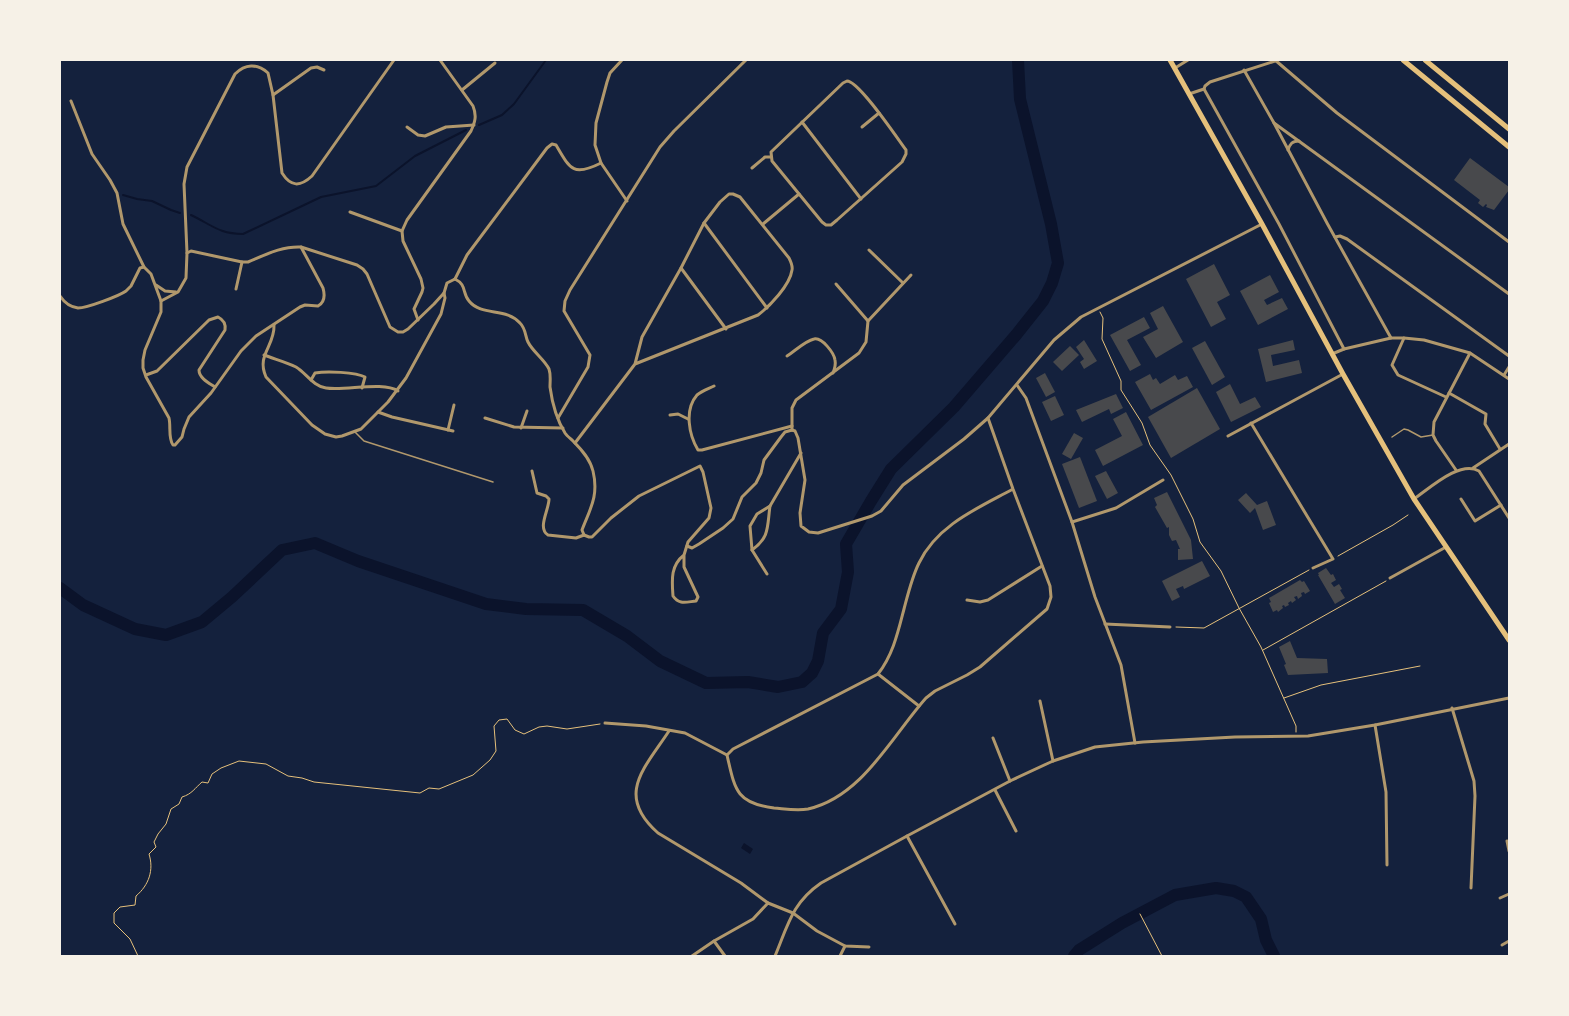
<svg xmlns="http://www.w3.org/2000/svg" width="1569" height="1016" font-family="Inter,sans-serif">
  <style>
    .water { fill: #0b132b }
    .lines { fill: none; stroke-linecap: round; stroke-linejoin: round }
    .stream { stroke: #0b132b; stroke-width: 2 }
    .river { stroke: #0b132b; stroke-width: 12 }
    .building { fill: #48494c }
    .path { stroke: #e5c07b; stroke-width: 1 }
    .service { stroke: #b1986c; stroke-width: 1.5 }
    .minor { stroke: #b1986c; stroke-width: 3 }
    .primary { stroke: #e5c07b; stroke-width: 5 }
    .trunk { stroke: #e5c07b; stroke-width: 5 }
  </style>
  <rect width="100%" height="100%" fill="#14213d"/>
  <polygon class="water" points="744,843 753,849 750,854 741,848"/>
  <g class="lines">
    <g class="stream">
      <polyline points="479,125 502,115 514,104 546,60"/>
      <polyline points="123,195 137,199 152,201 171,210 180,213"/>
      <path d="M191 215C212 225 219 234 243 234L321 197 376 186 415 156 466 130"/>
    </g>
    <g class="river">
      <polyline points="60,588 83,605 135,629 166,635 202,622 232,597 282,550 315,543 358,561 486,604 526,609 583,610 627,636 660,661 706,683 748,682 778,687 802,682 812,673 818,661 823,633 841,609 848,572 846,544 871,501 891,469 954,407 1016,335 1043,301 1052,283 1058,263 1051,224 1020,99 1018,60"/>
      <polyline points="1074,956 1079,950 1122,923 1175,895 1216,888 1234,891 1246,897 1261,919 1266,940 1274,956"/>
    </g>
  </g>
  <g class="building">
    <polygon points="1470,158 1509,187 1509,190 1494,210 1486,207 1487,205 1486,204 1483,207 1478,203 1480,200 1454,180"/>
    <polygon points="1214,264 1230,295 1217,302 1226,319 1211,327 1186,279"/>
    <polygon points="1270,275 1279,292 1264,300 1267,305 1282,298 1288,309 1258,325 1240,291"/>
    <polygon points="1163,306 1183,342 1156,358 1143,337 1158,329 1150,313"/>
    <polygon points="1144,317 1150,328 1127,340 1141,365 1130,371 1110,335"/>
    <polygon points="1084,340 1097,361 1084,369 1080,362 1084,359 1076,347"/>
    <polygon points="1293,340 1295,350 1271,355 1273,366 1299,360 1302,373 1266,382 1258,349"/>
    <polygon points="1205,341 1225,377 1212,385 1192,348"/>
    <polygon points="1070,346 1079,355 1062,371 1053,362"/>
    <polygon points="1045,373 1055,392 1046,397 1036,378"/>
    <polygon points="1150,374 1153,380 1156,378 1160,384 1175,375 1178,380 1187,376 1193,387 1151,410 1135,382"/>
    <polygon points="1230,384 1240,404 1255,397 1261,407 1231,422 1216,392"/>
    <polygon points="1197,388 1220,429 1171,458 1148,417"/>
    <polygon points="1116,394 1123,408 1111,414 1109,409 1082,422 1076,410"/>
    <polygon points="1055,396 1064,415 1051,421 1042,402"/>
    <polygon points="1126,412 1143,445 1103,466 1095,450 1122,436 1113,419"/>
    <polygon points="1074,433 1083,438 1071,459 1062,454"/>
    <polygon points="1080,457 1097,501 1079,508 1062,464"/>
    <polygon points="1106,471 1118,493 1107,499 1095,476"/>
    <polygon points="1167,492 1191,540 1193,559 1178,560 1178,549 1180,549 1176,540 1172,541 1169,535 1169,527 1167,528 1155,507 1157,505 1154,498"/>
    <polygon points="1246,493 1257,505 1267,501 1276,525 1263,530 1255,508 1250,513 1238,500"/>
    <polygon points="1202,561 1210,576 1184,589 1183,586 1176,589 1180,597 1172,601 1162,581"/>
    <polygon points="1326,568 1331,575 1333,574 1336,580 1331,583 1334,587 1339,584 1342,589 1340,590 1345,598 1335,604 1318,575 1319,575 1318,573"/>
    <polygon points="1300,580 1302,582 1304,581 1310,591 1305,594 1304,592 1301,593 1302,596 1298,599 1297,596 1294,597 1296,600 1292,603 1291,601 1288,603 1289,605 1285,607 1284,605 1282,606 1283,608 1278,612 1277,610 1273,612 1269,603 1271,602 1269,598"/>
    <polygon points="1290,641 1297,658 1327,659 1328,673 1288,675 1284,665 1286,664 1279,647"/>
  </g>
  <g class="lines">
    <g class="path">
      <polyline points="1100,312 1103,318 1102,339 1121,381 1121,390 1142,423 1150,445 1171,475 1193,519 1200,542 1221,571 1239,608 1261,647 1296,726 1296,732"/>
      <polyline points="1338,556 1393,525 1408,515"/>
      <polyline points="1176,627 1204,628 1309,570"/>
      <polyline points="1263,650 1386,581"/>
      <polyline points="1284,698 1321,685 1420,666"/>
      <polyline points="1140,914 1162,956"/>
      <path d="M138 956 130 939 114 923V913L120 907 135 905 136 896C149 885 154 870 149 854L156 847 154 842 158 834 166 824 171 809 179 804 182 797C192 794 195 788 202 782L208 783 212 774 221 768 239 761 266 764 288 776 302 778 314 782 420 793 429 788 439 789 473 775 490 760 496 751 494 726 499 720 507 719 515 730 524 734 539 727 547 726 567 729 600 724"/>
    </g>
    <g class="service">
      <polyline points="355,432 364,441 493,482"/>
      <polyline points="1392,437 1404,429 1408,430 1421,437 1433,435"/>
    </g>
    <g class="minor">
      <polyline points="622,60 610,73 607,82 596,123 595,145 601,163 627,201"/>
      <polyline points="1275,60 1337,113 1509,242"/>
      <polyline points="1175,68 1188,60"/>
      <polyline points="1244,70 1274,123 1327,223 1391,338"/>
      <path d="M847 81C859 81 897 138 906 150V154L902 162 837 220 831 225H826L822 222 772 161 771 152 843 83Z"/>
      <polyline points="1204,89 1279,224 1344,349"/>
      <polyline points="462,90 495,63"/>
      <polyline points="1189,94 1204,89 1205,86 1210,82 1275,61"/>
      <polyline points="273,95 311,68 317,67 324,70"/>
      <path d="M71 101 92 154 110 180 117 193 123 224 144 267 151 274 161 301V312L145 350 143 360V368L146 377 169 418C171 427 168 438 173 445H175L182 437 184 429 189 417 211 393 241 351 256 336 300 307 305 305 318 306C325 302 325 295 323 288L301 247"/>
      <polyline points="802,122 861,199"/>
      <polyline points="1274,123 1509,294"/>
      <polyline points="407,127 418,135 425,136 446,127 474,125"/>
      <polyline points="862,127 879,113"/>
      <path d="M1288 150C1290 144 1292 141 1299 141"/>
      <polyline points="752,168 765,157 771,157"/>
      <polyline points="350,212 402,231"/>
      <polyline points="704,223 767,308"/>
      <polyline points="763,224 799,194"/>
      <polyline points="1335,237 1340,236 1347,239 1509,356"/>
      <polyline points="869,250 903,283"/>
      <path d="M187 253 191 251 242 262H248C265 255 282 246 301 247L357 265 363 269 367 274 390 327 398 332H403L408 329 434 304 444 293"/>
      <polyline points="681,268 726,329"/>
      <path d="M455 279C467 285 462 293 469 301 482 317 506 307 520 323 526 329 525 336 528 342 533 352 544 359 549 369 551 375 550 380 550 387 552 402 557 420 565 433 567 436 571 439 573 441 582 450 590 459 593 471 599 496 590 509 582 530L584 535"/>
      <path d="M455 279 467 255 547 148 552 144 556 145C570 169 573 177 601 163"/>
      <polyline points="836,284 868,321"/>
      <polyline points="156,285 165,291 176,292"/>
      <polyline points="236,289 242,262"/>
      <path d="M60 296C64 302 70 307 78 308 87 308 119 296 126 291L131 286 140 268 144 267"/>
      <path d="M161 301 178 292 186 278 187 253 184 184 187 167 235 74C245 64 257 63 268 73L273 95 282 173C291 187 300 187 312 176L394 60"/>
      <path d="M418 320 414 309 422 292 423 288 421 279 403 241 402 231 407 220 471 131C475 122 477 116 473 106L440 60"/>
      <path d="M274 325C275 346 256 355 266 377L312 425 325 434 336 437 342 436 361 429 388 402 406 378 441 314 445 298 444 293 447 283 455 279"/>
      <polyline points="1404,338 1392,365 1398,375 1446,397"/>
      <polyline points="1332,354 1344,349 1391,338 1404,338 1424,340 1470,353 1509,379"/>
      <path d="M264 355C274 359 286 362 296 367 306 373 313 386 326 388 346 391 383 381 398 391"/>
      <path d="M787 356C795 351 805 341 814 339 822 337 834 353 835 360 836 365 835 368 833 373"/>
      <path d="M146 375 157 371 209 320 218 317C224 320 226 324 225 330L199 370C199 378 209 383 215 387"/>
      <polyline points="1504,375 1509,367"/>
      <path d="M311 380 315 373C326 371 356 372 365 377L362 388"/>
      <polyline points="1017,385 1026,398 1072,522 1095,597 1121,665 1135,743"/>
      <path d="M714 386C708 389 702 391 697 395 684 410 689 435 698 450H702L792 426"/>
      <polyline points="1449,393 1486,414 1485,424 1500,449"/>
      <polyline points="378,412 392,417 453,431"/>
      <polyline points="670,415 678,414 688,419"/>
      <polyline points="485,418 514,427 563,428"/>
      <polyline points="558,418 588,367 590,355 564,311 565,301 570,290 660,147 674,131 746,60"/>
      <path d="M988 418 1013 489 1050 586 1051 597 1047 609 980 667 967 675 935 691 926 698C892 736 862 797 808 809 797 811 786 809 774 808 736 803 735 790 727 755L733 749 878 674C893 655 898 632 904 609 908 594 912 577 919 563 937 525 978 508 1013 489"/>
      <polyline points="1251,423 1333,559 1313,568"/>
      <polyline points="521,428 527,411"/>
      <polyline points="448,430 454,405"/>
      <polyline points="792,430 795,431 798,438 805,480 800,513 801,526 809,532 818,533 872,516 881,511 903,485 964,439 988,418 1054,340 1081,317 1262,224"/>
      <polyline points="792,430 792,408 796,400 859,353 866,342 868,321 911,275"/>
      <polyline points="1228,436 1343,374"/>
      <path d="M575 443 635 364 642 337 681 268 704 223 720 202 729 194H733L740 197 789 258C791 262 793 266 792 270 790 285 770 306 758 315L635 364"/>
      <polyline points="1473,468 1509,444"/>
      <polyline points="1456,470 1436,441 1433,435 1434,422 1470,353"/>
      <path d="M532 471 537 493 546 496 549 499C549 510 537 528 548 535L576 538 584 535"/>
      <path d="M1414 499C1430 488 1460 460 1479 471L1509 518"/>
      <polyline points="1461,499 1475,521 1501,505"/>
      <polyline points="1072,522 1116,508 1163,480"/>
      <path d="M584 535 589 537H592L611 518 639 496 700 466 703 472 711 508 709 518 688 542 684 555V567L698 597 696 601C686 602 679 605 673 596 672 581 670 566 684 555"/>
      <polyline points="687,546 692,548 699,544 723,528 733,519 742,497 756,483 761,473 764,460 781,437 785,432 792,430"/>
      <path d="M752 550C770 537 767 527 770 506"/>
      <polyline points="767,574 752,550 750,526 757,514 770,506 801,453"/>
      <polyline points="1390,578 1446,547"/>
      <polyline points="967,600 980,602 988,600 1042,566"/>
      <polyline points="1105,624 1170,627"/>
      <polyline points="878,674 919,706"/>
      <polyline points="1040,701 1053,761"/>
      <polyline points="1452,708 1474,781 1475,796 1471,888"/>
      <polyline points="605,723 646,726 685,733 727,755"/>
      <polyline points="1375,725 1386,792 1387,865"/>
      <path d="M669 731C644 769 615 795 658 833L741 883 768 903"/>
      <polyline points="993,738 1010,781"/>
      <polyline points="995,790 1016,831"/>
      <polyline points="907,836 955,924"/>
      <polyline points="1507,841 1509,851"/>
      <polyline points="1500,898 1509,894"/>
      <polyline points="714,941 725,956"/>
      <polyline points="1502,945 1509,941"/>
      <polyline points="692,956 714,941 753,919 768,903 793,913 817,931 845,946 869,947"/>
      <path d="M775 956C788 925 792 903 821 883L907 836 1010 781 1053 761 1095 747 1143 742 1235 737 1308 736 1375 725 1509 698"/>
      <polyline points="840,956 845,946"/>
    </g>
    <polyline class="primary" points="1170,60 1262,224 1343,374 1414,499 1509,640"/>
    <g class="trunk">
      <polyline points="1403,60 1509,147"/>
      <polyline points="1425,60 1509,129"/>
    </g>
  </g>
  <rect width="1569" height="1016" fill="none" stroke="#f6f1e7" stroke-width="122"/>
</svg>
